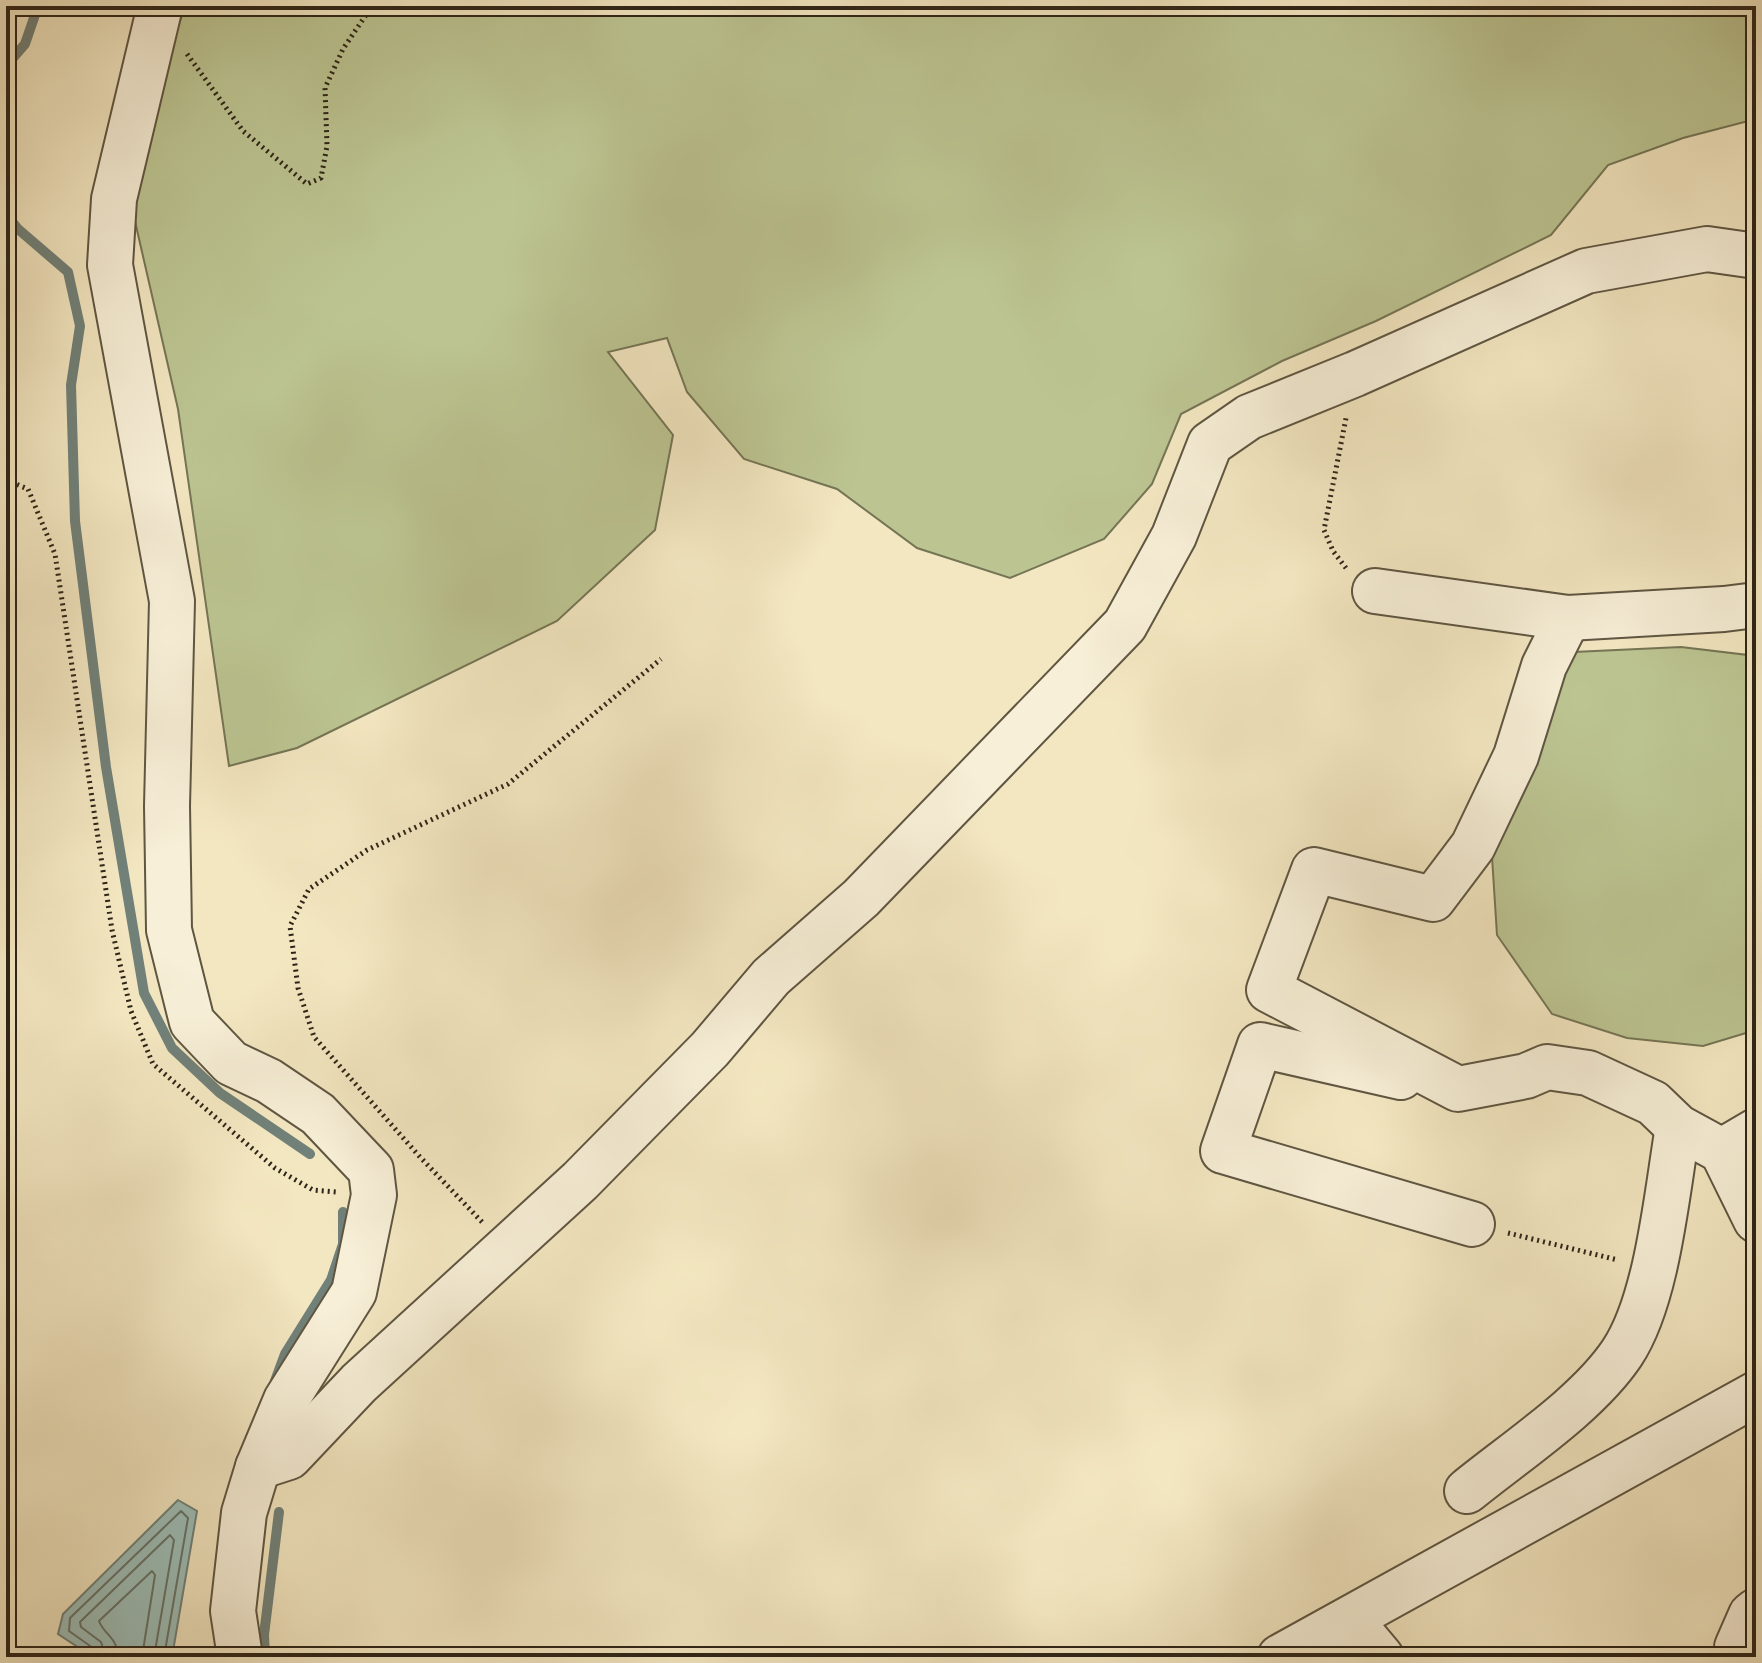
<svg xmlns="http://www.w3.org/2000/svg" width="1762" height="1663" font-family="'Gentium Book Plus',serif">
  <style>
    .green { fill: #bcc592; stroke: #757555; stroke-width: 2 }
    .water { fill: #9dbfb9; stroke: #718179; stroke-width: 2 }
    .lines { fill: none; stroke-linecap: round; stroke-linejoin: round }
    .shore { stroke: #667268; stroke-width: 2 }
    .stream { stroke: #718179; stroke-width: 10 }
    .minor-casing { stroke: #5f5642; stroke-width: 48 }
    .path { stroke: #2e2518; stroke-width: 5; stroke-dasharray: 2 4; stroke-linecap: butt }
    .minor { stroke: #f7efd7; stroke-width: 44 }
  </style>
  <rect width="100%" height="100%" fill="#f3e7c1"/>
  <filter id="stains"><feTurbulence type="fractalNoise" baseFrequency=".0025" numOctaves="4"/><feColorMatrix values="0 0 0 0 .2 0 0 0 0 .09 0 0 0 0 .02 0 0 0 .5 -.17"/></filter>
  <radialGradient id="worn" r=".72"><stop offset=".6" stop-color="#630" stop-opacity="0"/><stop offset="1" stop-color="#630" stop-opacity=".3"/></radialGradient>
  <g class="green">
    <polygon points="185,6 1756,6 1756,119 1683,138 1608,165 1551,235 1376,321 1282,361 1181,414 1152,484 1104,539 1010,578 917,548 837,489 744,459 687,392 667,338 608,352 673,435 655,530 557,621 297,748 229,766 178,409 126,182"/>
    <polygon points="1681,647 1756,656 1756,1030 1703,1046 1627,1038 1552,1014 1497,935 1491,841 1574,652"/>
  </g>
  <polygon class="water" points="178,1500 197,1511 172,1657 93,1657 58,1634 63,1614"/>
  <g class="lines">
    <g class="shore">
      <polyline points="96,1657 93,1648 69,1631 70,1618 181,1511 188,1518 164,1657"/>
      <polyline points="106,1657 101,1642 81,1627 80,1622 170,1535 174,1540 154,1657"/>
      <path d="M118 1657C117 1636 104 1635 99 1621L152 1571 155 1575 142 1657"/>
    </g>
    <g class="stream">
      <polyline points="6,66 25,44 38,6"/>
      <polyline points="6,214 18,229 68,272 80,326 71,385 75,521 106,767 144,993 172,1048 220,1093 310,1154"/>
      <polyline points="275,1381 285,1354 331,1280 343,1244 343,1212"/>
      <polyline points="265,1657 264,1635 279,1512"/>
    </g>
    <defs>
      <g id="minor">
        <polyline points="160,6 114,199 110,265 172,601 167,806 169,930 192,1022 231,1063 269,1081 318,1114 371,1170 374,1195 354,1292 286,1400 258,1467 244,1513 233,1611 240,1657"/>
        <polyline points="1375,591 1568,618 1724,609 1756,605"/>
        <polyline points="1568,618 1544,666 1516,756 1473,846 1433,899 1314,870 1269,990 1458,1089 1526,1076 1547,1067 1588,1073 1653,1103 1678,1127 1722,1151 1756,1220"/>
        <polyline points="1401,1077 1260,1045 1223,1151 1472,1224"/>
        <polyline points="1722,1151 1756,1131"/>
        <polyline points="258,1467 289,1457 359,1383 580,1181 710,1049 771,977 861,898 1125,625 1174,536 1210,444 1249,417 1355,374 1586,271 1707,249 1756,256"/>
        <path d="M1467 1491C1516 1451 1587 1405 1622 1353 1658 1299 1667 1191 1678 1127"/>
        <polyline points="1350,1620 1381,1657"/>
        <polyline points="1280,1657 1756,1394"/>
        <polyline points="1745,1657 1737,1647 1751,1615 1756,1611"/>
      </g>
    </defs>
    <use href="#minor" class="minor-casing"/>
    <g class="path">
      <polyline points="187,54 243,131 307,184 321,178 327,146 325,88 343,49 372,6"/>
      <polyline points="6,480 28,489 55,554 112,930 131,1011 153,1064 275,1168 313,1190 337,1192"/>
      <polyline points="1346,568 1333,551 1324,530 1346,418"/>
      <polyline points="482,1222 420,1157 314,1037 298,988 290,926 309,889 367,850 508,784 661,659"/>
      <polyline points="1508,1233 1618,1260"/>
    </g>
    <use href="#minor" class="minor"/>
  </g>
  <rect width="1762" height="1663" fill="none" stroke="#f3e7c1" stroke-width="32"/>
  <rect x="8" y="8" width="1746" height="1647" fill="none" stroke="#2e2518" stroke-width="4"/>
  <rect x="16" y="16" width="1730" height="1631" fill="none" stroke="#2e2518" stroke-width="2"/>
  <rect width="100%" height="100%" filter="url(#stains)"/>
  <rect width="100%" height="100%" fill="url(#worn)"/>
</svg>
